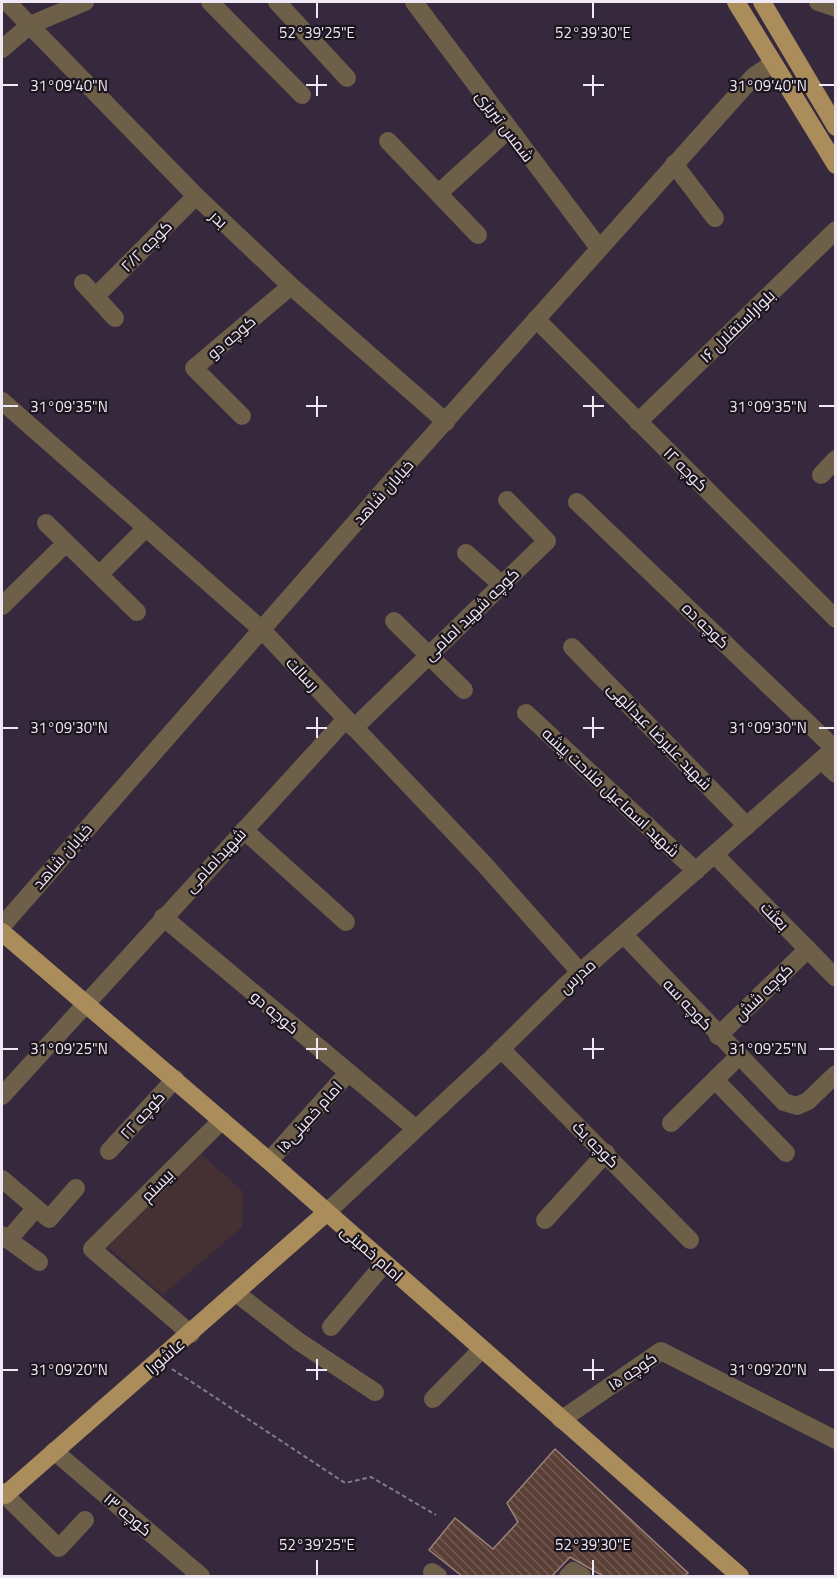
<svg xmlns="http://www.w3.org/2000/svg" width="837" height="1578" font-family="'Titillium Web',Cairo,sans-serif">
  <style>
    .education { fill: #453133 }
    .building { fill: url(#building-back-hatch); stroke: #9e8176; stroke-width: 1.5 }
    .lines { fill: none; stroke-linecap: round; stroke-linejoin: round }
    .path { stroke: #867b8c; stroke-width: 2; stroke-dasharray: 4.5 3; stroke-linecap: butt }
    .minor { stroke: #6d5f48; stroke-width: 18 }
    .major { stroke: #ab8d5c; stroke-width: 18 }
    .ticks { fill: none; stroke: #f0e8f5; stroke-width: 2 }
    .labels { text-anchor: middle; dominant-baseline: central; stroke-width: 4.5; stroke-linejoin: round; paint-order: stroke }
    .street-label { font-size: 16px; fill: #f0e8f5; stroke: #1b151e }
    .ticks-label { font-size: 15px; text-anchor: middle; fill: #f0e8f5; stroke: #1b151e; stroke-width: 4.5; stroke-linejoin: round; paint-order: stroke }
  </style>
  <defs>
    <pattern id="building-back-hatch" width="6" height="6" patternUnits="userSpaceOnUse" patternTransform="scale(1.5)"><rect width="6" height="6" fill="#593f35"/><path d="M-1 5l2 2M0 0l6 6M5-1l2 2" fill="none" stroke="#715b53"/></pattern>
  </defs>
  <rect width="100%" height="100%" fill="#36293e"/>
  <polygon class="education" points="196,1149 243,1192 242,1227 163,1295 108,1247"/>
  <polygon class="building" points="555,1449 688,1573 684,1576 603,1576 570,1557 552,1576 462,1576 429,1550 455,1518 493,1549 518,1522 507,1503"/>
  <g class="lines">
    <polyline class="path" points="172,1369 345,1483 371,1477 436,1515"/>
    <g class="minor">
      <polyline points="7,2 196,196 291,286 446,422"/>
      <polyline points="210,2 302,95"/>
      <polyline points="277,2 347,78"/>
      <polyline points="414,2 599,248"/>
      <polyline points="818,2 836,8"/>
      <polyline points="2,49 30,25 85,2"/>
      <polyline points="388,141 478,235"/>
      <polyline points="674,164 715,218"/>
      <polyline points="440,192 508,130"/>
      <polyline points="83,283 115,318"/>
      <polyline points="96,296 196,196"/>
      <polyline points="536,319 836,619"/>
      <polyline points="2,401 261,629 484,864 580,972"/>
      <polyline points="242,416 194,368 291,286"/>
      <polyline points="638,422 836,230"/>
      <polyline points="821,475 836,459"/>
      <polyline points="577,502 834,748"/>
      <polyline points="46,523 137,612"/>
      <polyline points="466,553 502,585"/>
      <polyline points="100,574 146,528"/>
      <polyline points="2,606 66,543"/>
      <polyline points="394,621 464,690"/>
      <polyline points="572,647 747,826"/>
      <polyline points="526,713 696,871"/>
      <polyline points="354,728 547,541 507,500"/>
      <polyline points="821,760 836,774"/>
      <polyline points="244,830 346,922"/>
      <polyline points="715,855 836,978"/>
      <polyline points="163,917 415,1128"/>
      <polyline points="2,926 390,483 754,76 772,64"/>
      <polyline points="624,935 784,1102 797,1106 808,1101 836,1074"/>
      <polyline points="718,1036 808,949"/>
      <polyline points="501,1049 690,1240"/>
      <polyline points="715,1080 786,1153"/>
      <polyline points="2,1096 346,719"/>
      <polyline points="671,1123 738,1057"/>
      <polyline points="109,1151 175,1079"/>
      <polyline points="269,1161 348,1073"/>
      <polyline points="2,1179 49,1219 76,1188"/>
      <polyline points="326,1213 492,1058 567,984 836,747"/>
      <polyline points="545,1220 606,1153"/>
      <polyline points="2,1235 39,1262"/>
      <polyline points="8,1240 36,1208"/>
      <polyline points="236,1293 298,1341 375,1392"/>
      <polyline points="331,1327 384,1264"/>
      <polyline points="191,1334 92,1249 222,1120"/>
      <polyline points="433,1399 481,1350"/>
      <polyline points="561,1420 661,1351 836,1440"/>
      <polyline points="54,1451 201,1576"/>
      <polyline points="2,1497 5,1495 59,1548 85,1520"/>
      <polyline points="432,1572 438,1576"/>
      <polyline points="568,1576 573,1571 582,1576"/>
    </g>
    <g class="major">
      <polyline points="736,2 836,165"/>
      <polyline points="762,2 836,127"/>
      <polyline points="2,932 269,1161 740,1576"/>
      <polyline points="2,1492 5,1495 326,1213"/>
    </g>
  </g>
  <path class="ticks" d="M317 3V18M593 3V18M317 75V96M593 75V96M3 85H18M306 85H327M583 85H604M819 85H834M317 396V417M593 396V417M3 406H18M306 406H327M583 406H604M819 406H834M317 717V738M593 717V738M3 728H18M306 728H327M583 728H604M819 728H834M317 1038V1059M593 1038V1059M3 1049H18M306 1049H327M583 1049H604M819 1049H834M317 1359V1380M593 1359V1380M3 1370H18M306 1370H327M583 1370H604M819 1370H834M317 1560V1575M593 1560V1575"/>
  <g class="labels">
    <g class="street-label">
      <text transform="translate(505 126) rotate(53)">شمس تبریزی</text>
      <text transform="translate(219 219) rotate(43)">بدر</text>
      <text transform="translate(146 246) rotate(-45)">کوچه ۲/۲</text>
      <text transform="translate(737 326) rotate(-44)">بلواراستقلال ۱۶</text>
      <text transform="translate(231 337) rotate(-40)">کوچه دو</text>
      <text transform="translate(686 469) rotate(45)">کوچه ۱۲</text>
      <text transform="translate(383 492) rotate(-48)">خیابان شاهد</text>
      <text transform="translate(471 614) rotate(-44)">کوچه شهید امامی</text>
      <text transform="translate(706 625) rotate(44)">کوچه ده</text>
      <text transform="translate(303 674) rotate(47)">رسالت</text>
      <text transform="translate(660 736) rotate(46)">شهید علیرضا عبدالهی</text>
      <text transform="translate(611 792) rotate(43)">شهید اسماعیل فلاحت پیشه</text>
      <text transform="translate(62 856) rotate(-49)">خیابان شاهد</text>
      <text transform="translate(215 860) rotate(-47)">شهیدامامی</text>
      <text transform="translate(775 916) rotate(46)">بعثت</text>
      <text transform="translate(577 976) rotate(-42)">مدرس</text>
      <text transform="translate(763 992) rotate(-44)">کوچه شش</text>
      <text transform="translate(688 1004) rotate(47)">کوچه سه</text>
      <text transform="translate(275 1012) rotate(40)">کوچه دو</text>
      <text transform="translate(142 1115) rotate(-48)">کوچه ۲۲</text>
      <text transform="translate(309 1117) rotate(-48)">امام خمینی۱۵</text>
      <text transform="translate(596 1144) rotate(45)">کوچه یک</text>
      <text transform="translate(157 1185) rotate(-45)">بیستم</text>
      <text transform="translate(372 1253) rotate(41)">امام خمینی</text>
      <text transform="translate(165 1356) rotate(-41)">عاشورا</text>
      <text transform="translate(632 1371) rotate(-34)">کوچه ۱۵</text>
      <text transform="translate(128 1514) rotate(40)">کوچه ۱۳</text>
    </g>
  </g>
  <g class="ticks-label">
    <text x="317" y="38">52°39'25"E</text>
    <text x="593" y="38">52°39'30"E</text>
    <text x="69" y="91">31°09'40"N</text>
    <text x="768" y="91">31°09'40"N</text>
    <text x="69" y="412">31°09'35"N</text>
    <text x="768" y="412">31°09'35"N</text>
    <text x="69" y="733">31°09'30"N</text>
    <text x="768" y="733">31°09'30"N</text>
    <text x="69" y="1054">31°09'25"N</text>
    <text x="768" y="1054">31°09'25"N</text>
    <text x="69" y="1375">31°09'20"N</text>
    <text x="768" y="1375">31°09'20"N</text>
    <text x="317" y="1550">52°39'25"E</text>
    <text x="593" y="1550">52°39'30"E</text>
  </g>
  <rect width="837" height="1578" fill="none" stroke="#f0e8f5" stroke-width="6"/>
</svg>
